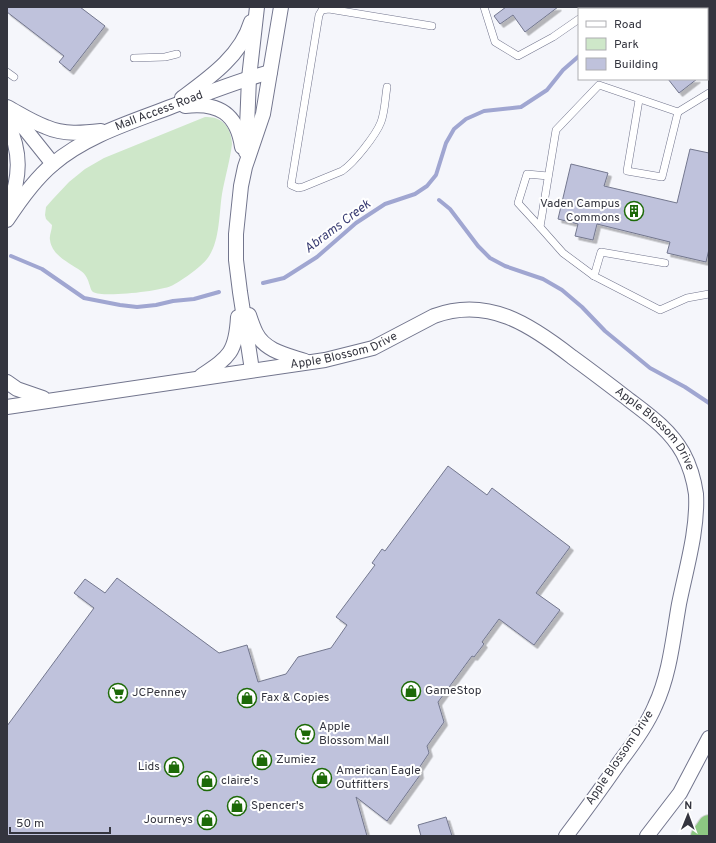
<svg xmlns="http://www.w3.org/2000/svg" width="716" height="843" font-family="Overpass,sans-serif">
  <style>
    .green { fill: #cee7c9 }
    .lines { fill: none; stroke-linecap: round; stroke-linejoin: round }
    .stream { stroke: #a0a6d1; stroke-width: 4 }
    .building { fill: #bfc2dc; stroke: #73778e; filter: url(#shadow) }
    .lane-casing { stroke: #72758d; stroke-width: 8 }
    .street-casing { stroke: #72758d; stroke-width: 16 }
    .highway-casing { stroke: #d2d3d5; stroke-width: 24 }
    .lane { stroke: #fff; stroke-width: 7 }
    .street { stroke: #fff; stroke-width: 14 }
    .highway { stroke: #8dc882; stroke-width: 22 }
    .labels { text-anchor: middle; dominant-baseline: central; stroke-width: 4; stroke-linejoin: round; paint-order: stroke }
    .street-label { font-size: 12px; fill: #34353f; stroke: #fff }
    .poi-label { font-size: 12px; fill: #34353f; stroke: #fff; text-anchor: start }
    .water-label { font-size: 13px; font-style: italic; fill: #383b72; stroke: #fff }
  </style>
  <defs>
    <filter id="shadow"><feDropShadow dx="3.5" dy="3.5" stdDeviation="0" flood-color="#0004"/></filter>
  </defs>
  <rect width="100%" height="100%" fill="#f5f6fb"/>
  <path class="green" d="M205 117C222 116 231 127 232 144 230 161 225 177 222 194 219 213 220 243 207 259 201 267 180 282 171 286 160 291 103 298 93 292 89 289 90 277 81 271 70 263 52 256 50 240 49 235 52 231 52 225L46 219 45 215 46 207 53 199 69 182 85 169 104 158Z"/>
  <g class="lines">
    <g class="stream">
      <polyline points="649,9 652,7"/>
      <polyline points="439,200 450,209 478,246 490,258 505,266 543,279 562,290 582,307 605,331 650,368 685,387 709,403"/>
      <polyline points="11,256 42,269 84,298 120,305 137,307 156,305 173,301 194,299 219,292"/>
      <polyline points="263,283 284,278 317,257 356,223 385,204 415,194 427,186 436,175 446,143 454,129 466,119 484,111 521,107 547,90 563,70 579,56"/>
    </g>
  </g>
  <g class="building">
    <polygon points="7,7 80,7 105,26 70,71 59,62 64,56 7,12"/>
    <polygon points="506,7 558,7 525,32 513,15 500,24 494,16"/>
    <polygon points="668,79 697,79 679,93"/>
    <polygon points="690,149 709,153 709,249 706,262 667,253 670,242 597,224 593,240 575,236 578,224 558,219 571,164 608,173 604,186 677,203"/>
    <polygon points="448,466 487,495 492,488 570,547 536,593 560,610 534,645 499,619 482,642 484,644 474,657 472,656 438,702 444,722 427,746 429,753 419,768 420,775 387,821 356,797 367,836 7,836 7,726 94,608 74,593 85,579 105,593 117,578 219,653 247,645 258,682 286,674 298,657 331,648 347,625 336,617 375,565 372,563 382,549 385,551"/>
    <polygon points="446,817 452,836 421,836 418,825"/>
  </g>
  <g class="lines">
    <defs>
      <g id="lane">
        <polyline points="484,7 495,42 518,56 553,37 579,19"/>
        <polyline points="594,9 597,7"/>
        <polyline points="677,9 679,7"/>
        <polyline points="134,58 165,57 177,54"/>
        <polyline points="7,72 14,77"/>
        <path d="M387 87C385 99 385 111 381 122 376 135 354 163 342 171L303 187 298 188 291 185 319 15 322 10 329 9 432 26"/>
        <polyline points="709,93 678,112 599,85 556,130 540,227 563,253 594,276 660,310 687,298 709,294"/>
        <polyline points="639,100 627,171 662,177 678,112"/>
        <polyline points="540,227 518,203 527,174 548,176"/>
        <polyline points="594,276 601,252 665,263"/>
      </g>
      <g id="street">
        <path d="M182 98C209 78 241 56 251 22"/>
        <path d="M185 106C218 102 237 113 242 147"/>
        <path d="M7 107C20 114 32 122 46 127 64 135 83 133 101 131"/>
        <polyline points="9,113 25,129 53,164"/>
        <path d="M7 122C22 153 20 176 9 208"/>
        <polyline points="246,152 249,78 257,7"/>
        <path id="s1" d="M7 220C20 200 35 179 53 164 87 135 132 122 173 106 205 94 237 81 270 72"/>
        <path d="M249 315C251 321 253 327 256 333 265 351 287 355 305 361"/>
        <polyline points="252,370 240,292 236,260 236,234 241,186 245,167 263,114 281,7"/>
        <path d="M201 376C229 357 236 353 238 317"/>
        <polyline points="7,382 17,389 43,398"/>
        <path id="s2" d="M7 407 325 360 373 348 434 316C488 296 531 325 572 357 590 370 607 383 624 396 646 413 669 428 683 453 690 466 694 480 696 494 698 530 686 569 679 604 673 638 670 674 655 706 647 725 634 743 621 760 603 786 585 811 566 836"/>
        <polyline points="647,836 680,793 709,738"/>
      </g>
      <polyline id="highway" points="702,836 709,826"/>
    </defs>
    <use href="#lane" class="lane-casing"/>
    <use href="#street" class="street-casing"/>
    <use href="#highway" class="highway-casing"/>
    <use href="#lane" class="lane"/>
    <use href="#street" class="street"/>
    <use href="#highway" class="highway"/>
  </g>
  <defs>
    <symbol id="building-ring" viewBox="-11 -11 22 22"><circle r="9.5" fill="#fff" stroke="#1d6a08" stroke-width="1.5"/><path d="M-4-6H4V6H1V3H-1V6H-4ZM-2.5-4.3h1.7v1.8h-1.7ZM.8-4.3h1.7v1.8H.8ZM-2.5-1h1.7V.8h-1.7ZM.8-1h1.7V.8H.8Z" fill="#1d6a08"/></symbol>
    <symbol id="shop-ring" viewBox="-11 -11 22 22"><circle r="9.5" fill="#fff" stroke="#1d6a08" stroke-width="1.5"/><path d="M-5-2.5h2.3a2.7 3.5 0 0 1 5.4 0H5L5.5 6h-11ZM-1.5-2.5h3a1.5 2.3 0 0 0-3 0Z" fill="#1d6a08"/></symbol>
    <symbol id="supermarket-ring" viewBox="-11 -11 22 22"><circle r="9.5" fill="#fff" stroke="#1d6a08" stroke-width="1.5"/><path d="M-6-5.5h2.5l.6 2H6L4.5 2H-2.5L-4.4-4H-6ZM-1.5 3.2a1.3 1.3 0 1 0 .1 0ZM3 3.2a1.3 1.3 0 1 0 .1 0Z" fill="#1d6a08"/></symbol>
  </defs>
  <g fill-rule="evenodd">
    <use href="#building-ring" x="623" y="200" width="22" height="22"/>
    <use href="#shop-ring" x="400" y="680" width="22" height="22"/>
    <use href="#supermarket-ring" x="107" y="682" width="22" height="22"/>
    <use href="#shop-ring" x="236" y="687" width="22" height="22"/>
    <use href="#supermarket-ring" x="294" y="723" width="22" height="22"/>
    <use href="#shop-ring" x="251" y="749" width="22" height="22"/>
    <use href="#shop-ring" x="163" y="756" width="22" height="22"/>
    <use href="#shop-ring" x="311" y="767" width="22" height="22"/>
    <use href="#shop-ring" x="196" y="770" width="22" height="22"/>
    <use href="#shop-ring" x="226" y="795" width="22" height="22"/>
    <use href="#shop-ring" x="196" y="809" width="22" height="22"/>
  </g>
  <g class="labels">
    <g class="street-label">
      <text stroke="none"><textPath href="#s1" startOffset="192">Mall Access Road</textPath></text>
      <text stroke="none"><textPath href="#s2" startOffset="342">Apple Blossom Drive</textPath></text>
      <text stroke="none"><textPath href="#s2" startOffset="702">Apple Blossom Drive</textPath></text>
      <text transform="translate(620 758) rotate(-56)">Apple Blossom Drive</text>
    </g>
    <g class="poi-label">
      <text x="620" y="204" text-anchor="end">Vaden Campus<tspan x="620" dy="14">Commons</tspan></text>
      <text x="425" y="691">GameStop</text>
      <text x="132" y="693">JCPenney</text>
      <text x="261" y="698">Fax &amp; Copies</text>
      <text x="319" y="727">Apple<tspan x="319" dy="14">Blossom Mall</tspan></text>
      <text x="276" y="760">Zumiez</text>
      <text x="160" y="767" text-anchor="end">Lids</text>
      <text x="336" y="771">American Eagle<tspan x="336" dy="14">Outfitters</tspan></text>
      <text x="221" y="781">claire's</text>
      <text x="251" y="806">Spencer's</text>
      <text x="193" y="820" text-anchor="end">Journeys</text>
    </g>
    <g class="water-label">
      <text transform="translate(338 227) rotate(-37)">Abrams Creek</text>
    </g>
  </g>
  <rect width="716" height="843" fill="none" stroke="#34353f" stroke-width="16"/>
  <rect x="578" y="8" width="130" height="72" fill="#ffffff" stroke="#aeaeb2"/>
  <rect x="586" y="21" width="20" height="6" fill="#ffffff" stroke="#aeaeb2"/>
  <text x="614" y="28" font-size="12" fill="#34353f">Road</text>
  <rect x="586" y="38" width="20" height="12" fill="#cee7c9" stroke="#aeaeb2"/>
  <text x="614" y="48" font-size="12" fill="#34353f">Park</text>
  <rect x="586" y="58" width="20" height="12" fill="#bfc2dc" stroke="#aeaeb2"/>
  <text x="614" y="68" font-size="12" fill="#34353f">Building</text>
  <g transform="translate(688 815) rotate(1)" stroke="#ffffff" stroke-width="3" paint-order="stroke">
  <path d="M0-3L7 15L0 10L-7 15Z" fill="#34353f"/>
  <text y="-6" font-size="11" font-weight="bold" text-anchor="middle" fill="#34353f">N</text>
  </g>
  <path d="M10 827v6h100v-6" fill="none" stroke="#34353f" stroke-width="2"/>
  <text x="16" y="827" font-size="12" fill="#34353f" stroke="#ffffff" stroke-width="3" paint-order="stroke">50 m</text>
</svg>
